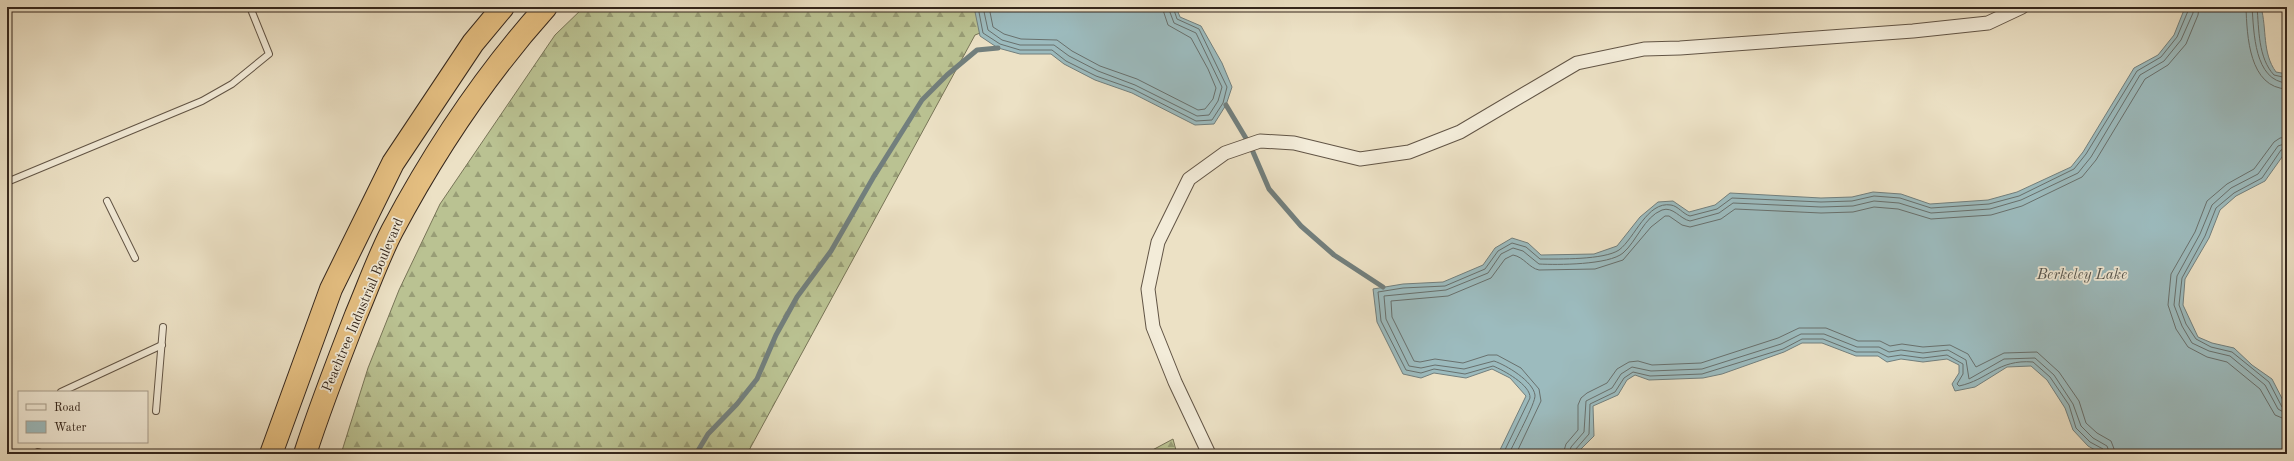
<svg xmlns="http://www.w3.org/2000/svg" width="2294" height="461" font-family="'Old Standard TT',serif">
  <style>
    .forest { fill: url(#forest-firs); stroke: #777457 }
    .water { fill: #9cbbbe; stroke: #727f7d }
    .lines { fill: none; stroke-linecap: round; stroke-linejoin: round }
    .shore { stroke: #68706d; stroke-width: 1 }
    .stream { stroke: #727f7d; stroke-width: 5 }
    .lane-casing { stroke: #625546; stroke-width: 8 }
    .street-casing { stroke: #625546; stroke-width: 15 }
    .highway-casing { stroke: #34261c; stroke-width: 24 }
    .lane { stroke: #f3ecd9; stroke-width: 6 }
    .street { stroke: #f3ecd9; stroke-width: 13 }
    .highway { stroke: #e6c082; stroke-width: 22 }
    .labels { text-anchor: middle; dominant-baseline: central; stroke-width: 3.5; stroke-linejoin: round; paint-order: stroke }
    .street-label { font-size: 14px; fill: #34261c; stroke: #f3ecd9 }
    .water-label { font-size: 15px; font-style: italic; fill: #53534d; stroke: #f3ecd9 }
  </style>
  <defs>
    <pattern id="forest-firs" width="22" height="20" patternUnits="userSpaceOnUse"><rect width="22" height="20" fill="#bac292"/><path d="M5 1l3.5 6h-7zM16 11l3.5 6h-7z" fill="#989d76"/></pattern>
  </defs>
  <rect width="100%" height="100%" fill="#ece1c5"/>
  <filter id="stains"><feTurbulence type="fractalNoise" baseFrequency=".005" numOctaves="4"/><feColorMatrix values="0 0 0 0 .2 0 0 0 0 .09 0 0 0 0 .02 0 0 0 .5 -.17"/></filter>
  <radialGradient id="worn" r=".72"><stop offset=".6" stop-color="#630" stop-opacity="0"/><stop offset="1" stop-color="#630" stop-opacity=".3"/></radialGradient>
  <g class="forest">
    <polygon points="584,7 1049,7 975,35 747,454 341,454 368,368 399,290 440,204 555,35"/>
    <polygon points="1173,439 1177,454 1145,454"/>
  </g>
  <g class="water">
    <polygon points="974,7 1176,7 1180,17 1201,26 1222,63 1232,87 1226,105 1214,124 1195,125 1132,93 1095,80 1064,64 1051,54 1020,54 998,48 980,36"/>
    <path d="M2183 7H2261C2267 29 2262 53 2276 72L2287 74V150L2265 181 2236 196 2220 210 2209 238 2185 279 2183 305 2198 337 2212 343 2234 348 2252 365 2272 379 2287 408V454H2102L2088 446 2073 430 2065 408 2047 380 2031 366 2007 367 1975 387 1955 391 1952 384 1959 373V365L1947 359 1923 362 1901 359 1887 362 1878 356H1856L1822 343H1802L1784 352 1722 374 1703 378 1649 380 1635 375 1627 380 1618 395 1593 406 1594 436 1576 454H1498L1526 396 1510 378 1492 369 1466 378 1434 373 1421 378 1403 374 1377 322 1373 289 1403 284 1443 282 1483 265 1495 248 1512 238 1528 243 1541 255 1594 254 1617 246 1640 217 1658 202 1673 201 1689 212 1715 205 1730 193 1821 198 1852 197 1873 192 1901 194 1930 204 1988 200 2017 192 2071 167 2083 152 2134 68 2158 55 2174 35 2184 10Z"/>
  </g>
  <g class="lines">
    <g class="shore">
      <polyline points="978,7 983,33 1000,44 1020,50 1052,50 1066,61 1096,76 1133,89 1196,121 1212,120 1223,103 1227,87 1199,29 1177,19 1173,7"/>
      <polyline points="983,7 988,30 1002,40 1020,45 1054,45 1069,56 1098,71 1135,85 1197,116 1209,115 1218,101 1222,87 1196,33 1174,23 1168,7"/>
      <polyline points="989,7 993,27 1004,34 1021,39 1057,40 1072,51 1100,66 1137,79 1198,110 1205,109 1213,99 1216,88 1208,69 1191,38 1168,25 1162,7"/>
      <path d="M2246 7C2247 36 2249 88 2287 89"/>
      <path d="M2252 7C2254 32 2254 81 2287 83"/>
      <path d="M2257 7C2259 29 2258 58 2274 75L2287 78"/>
      <polyline points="2287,137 2280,138 2274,142 2254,169 2227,184 2207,201 2195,232 2171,274 2168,305 2176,329 2188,347 2207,357 2227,362 2260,389 2275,415 2287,420"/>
      <polyline points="2287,143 2278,146 2258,174 2231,188 2212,205 2200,234 2177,276 2174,305 2182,326 2192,343 2209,351 2230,356 2265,385 2278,409 2287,414"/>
      <polyline points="2287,148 2281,150 2262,178 2234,193 2216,208 2205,236 2182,278 2179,305 2186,324 2196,339 2211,347 2232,352 2269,382 2282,407 2287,408"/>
      <path d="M1503 454 1530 398C1531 385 1503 370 1493 366L1465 374 1434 369 1421 373 1406 370 1381 321 1378 292 1403 288 1445 286 1485 269 1498 251 1512 243 1526 247 1540 259C1559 259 1604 260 1619 250 1635 238 1647 201 1671 205 1678 206 1683 214 1690 216L1717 209 1732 198 1821 202 1852 201 1874 196 1900 198 1931 208 1989 204 2019 196 2074 169 2086 154 2137 71 2161 57 2177 37 2188 11V7"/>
      <path d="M1509 454C1513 444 1536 403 1535 395 1533 381 1506 365 1494 361L1464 369 1435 365 1421 368 1409 366 1386 319 1384 296 1446 290 1488 273 1501 254 1513 248 1523 251 1539 264C1557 265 1609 265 1623 253 1637 241 1644 217 1662 210 1673 206 1680 219 1690 221L1719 213 1733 203 1821 207 1853 206 1874 201 1899 203 1931 213 1990 209 2021 200 2078 173 2091 157 2140 75 2164 61 2181 40 2193 13V7"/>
      <path d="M1516 454 1541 401 1539 389 1521 368 1497 355H1488L1463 363 1435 359 1420 362 1414 361 1392 317 1391 301 1448 296 1491 278 1505 259 1513 255C1524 257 1529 268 1539 270L1595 269 1623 260 1651 227 1665 216H1669L1682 225 1690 227 1721 219 1735 209 1821 213 1853 212 1874 207 1898 209 1931 219 1991 215 2022 206 2082 177 2096 160 2145 79 2168 65 2186 44 2198 15 2199 7"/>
      <polyline points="1563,454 1566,444 1578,430 1578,405 1581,398 1587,393 1607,383 1617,369 1629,362 1638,361 1652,365 1701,363 1778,338 1799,328 1826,328 1858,341 1880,341 1890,346 1902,344 1923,347 1950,345 1968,354 1976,367 2004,353 2037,352 2059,372 2079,401 2086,423 2097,433 2111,441 2116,454"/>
      <polyline points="1569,454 1571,447 1584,432 1586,401 1612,388 1621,374 1632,367 1651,371 1702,369 1781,344 1801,334 1824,334 1857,347 1879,347 1889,352 1901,350 1923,353 1948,350 1966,360 1969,379 2004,359 2035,358 2054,375 2073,404 2081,426 2093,438 2107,446 2110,454"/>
      <path d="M1574 454 1575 450 1589 434 1590 404 1615 392 1624 378 1633 372 1650 376 1702 374 1783 349 1802 339H1823L1856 352H1878L1888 357 1901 355 1923 358 1947 355 1963 364V374L1957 384 1959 386C1988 380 1998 359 2033 362L2050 377 2069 405 2076 428 2090 442 2103 449 2105 454"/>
    </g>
    <g class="stream">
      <polyline points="1226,105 1250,145 1269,189 1301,226 1334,255 1383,287"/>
      <polyline points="696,454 708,434 737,404 757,379 776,335 797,297 831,251 873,178 922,100 947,75 977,50 998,48"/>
    </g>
    <defs>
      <g id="lane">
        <polyline points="7,182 202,101 232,84 269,54 250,7"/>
        <polyline points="107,201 135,258"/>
        <polyline points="61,392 162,345"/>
        <polyline points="156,411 163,327"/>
        <polyline points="38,452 45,454"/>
      </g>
      <polyline id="street" points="1209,454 1175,382 1153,327 1148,289 1158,242 1189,179 1225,153 1260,141 1294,143 1360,159 1409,152 1460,132 1577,63 1644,49 1680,48 1913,31 1988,23 2022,7"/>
      <g id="highway">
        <polyline points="271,454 331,289 393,163 473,43 503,7"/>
        <path d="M305 454C320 407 338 361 356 315 368 287 378 258 392 231 435 150 485 75 546 7"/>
      </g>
    </defs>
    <use href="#lane" class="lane-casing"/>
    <use href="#street" class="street-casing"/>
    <use href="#highway" class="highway-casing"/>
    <use href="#lane" class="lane"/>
    <use href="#street" class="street"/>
    <use href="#highway" class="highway"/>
  </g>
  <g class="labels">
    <g class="street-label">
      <text transform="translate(363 305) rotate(-67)">Peachtree Industrial Boulevard</text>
    </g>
    <g class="water-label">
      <text x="2082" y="275">Berkeley Lake</text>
    </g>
  </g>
  <rect width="2294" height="461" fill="none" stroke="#ece1c5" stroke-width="24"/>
  <rect x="8" y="8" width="2278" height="445" fill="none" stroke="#34261c" stroke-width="2"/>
  <rect x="12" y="12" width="2270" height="437" fill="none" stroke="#34261c"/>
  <rect x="18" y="391" width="130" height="52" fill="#f3ecd9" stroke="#a79d8d"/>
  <rect x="26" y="404" width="20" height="6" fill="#f3ecd9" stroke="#a79d8d"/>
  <text x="54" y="411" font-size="12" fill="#34261c">Road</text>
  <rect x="26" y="421" width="20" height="12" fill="#9cbbbe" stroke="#a79d8d"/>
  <text x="54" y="431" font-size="12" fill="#34261c">Water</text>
  <rect width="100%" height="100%" filter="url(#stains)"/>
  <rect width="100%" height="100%" fill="url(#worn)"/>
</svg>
